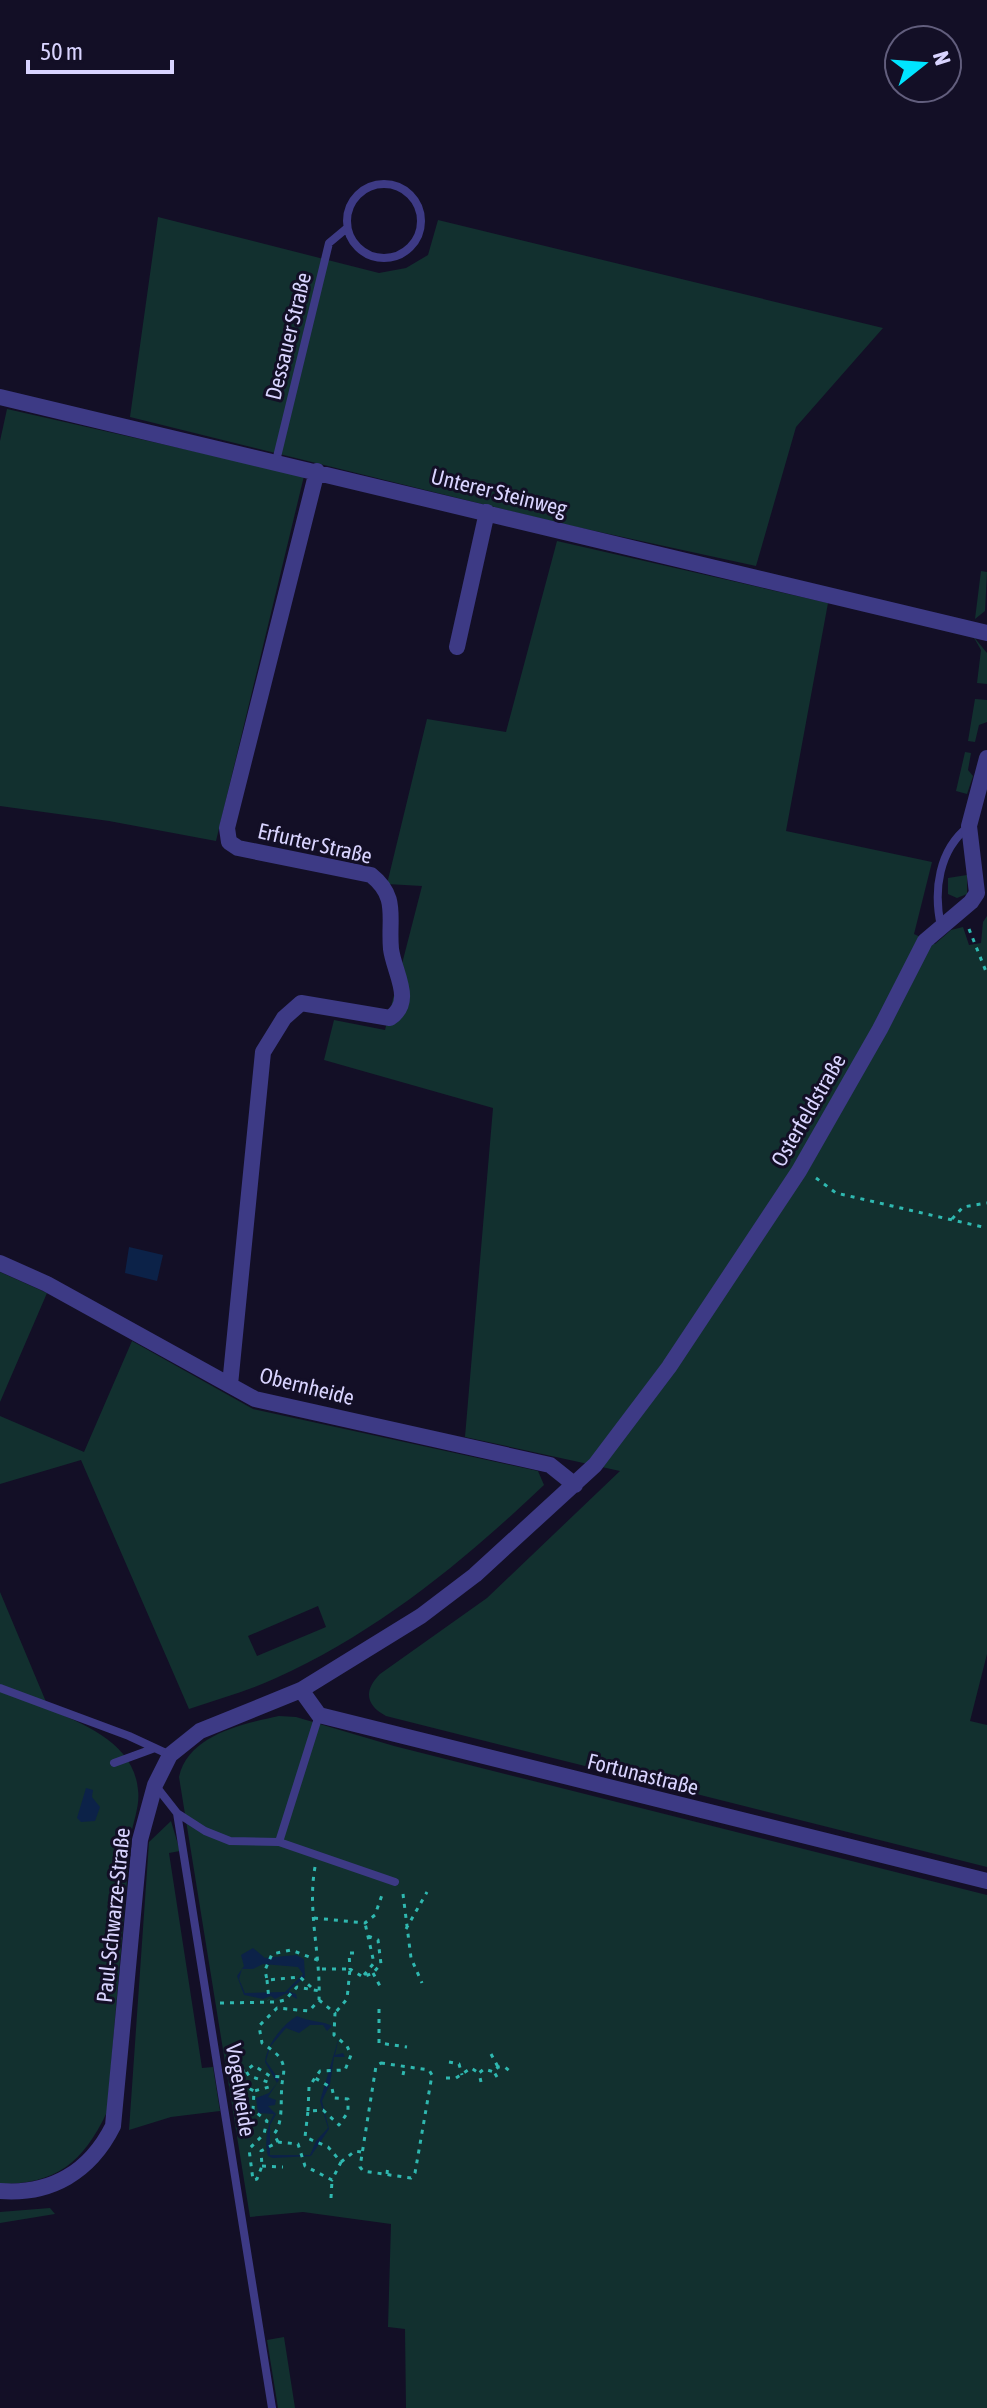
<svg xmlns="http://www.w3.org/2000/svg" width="987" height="2408" font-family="'Asap Condensed',sans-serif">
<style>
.green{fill:#12302f;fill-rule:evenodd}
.water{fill:#0c2248;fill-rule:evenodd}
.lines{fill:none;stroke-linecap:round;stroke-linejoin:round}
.path{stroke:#2fb8b0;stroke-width:3;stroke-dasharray:4 6;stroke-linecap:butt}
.lane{stroke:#3d3a85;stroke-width:8}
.street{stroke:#3d3a85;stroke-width:16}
.labels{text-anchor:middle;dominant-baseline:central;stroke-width:6;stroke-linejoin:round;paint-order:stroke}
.street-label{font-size:22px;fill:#d9d4ff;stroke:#130f26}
</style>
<rect width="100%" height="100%" fill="#130f26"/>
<path class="green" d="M158 217 379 273 406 268 428 255 438 220 883 328 796 427 756 566 563 524 130 417Z
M7 409 304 476 216 841 109 821 0 806V441Z
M557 541 828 603 786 831 932 862 914 934 935 944 951 930 963 927 969 945 981 943 983 922 987 916V1654L970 1721 987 1725V1867L386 1716C365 1705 364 1690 380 1674L487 1598 620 1471 465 1437 493 1108 324 1060 334 1020 385 1030 422 886 387 884 427 719 506 732Z
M981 571 987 572 985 611 975 619Z
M973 636 987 653V684L977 683 981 650Z
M975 699 987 700V722L979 725 975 742 968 741Z
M965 752 971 753 968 770 973 776 967 794 956 791Z
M967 875V894L957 898 948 894V878Z
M0 1272 47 1293 0 1402Z
M132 1341 253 1409 538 1471 544 1485C464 1561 378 1632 276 1678 248 1691 218 1699 189 1709L81 1460 0 1484V1416L84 1452ZM318 1606 326 1627 257 1656 248 1636Z
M0 1592 49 1709C85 1725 134 1743 138 1790 140 1804 134 1820 131 1834L107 2112C83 2163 56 2184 0 2184Z
M279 1716 296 1717 394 1746 987 1895V2408H406L405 2329 388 2327 391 2224 303 2212 250 2217 179 1777C188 1735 242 1724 279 1716Z
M171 1821 180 1851 169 1853 202 2068 213 2067 220 2111 171 2117 129 2130 149 1842Z
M50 2208 55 2214 0 2223V2212Z
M284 2337 295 2408H278L267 2340Z"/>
<path class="water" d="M129 1247 163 1255 157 1281 125 1273Z
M86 1788 93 1790 92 1797 100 1807 95 1821 81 1822 77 1818Z
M253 1948 265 1958 296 1955 304 1959 305 1977 288 1991 296 1994 297 1999 287 1993 275 1999 271 1996 263 1999 244 1995 237 1976 244 1966 241 1955ZM263 1964 298 1967 303 1974 285 1992 245 1993 239 1979 242 1969H253Z
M297 2016C309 2022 325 2021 332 2026L327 2031 323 2025H310L299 2033 286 2028 270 2047 266 2061 279 2080 268 2097 276 2100 275 2105 268 2106 276 2114 270 2125V2155H310L316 2141 328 2128 320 2101 339 2037 335 2055 343 2053 345 2057H334L330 2084 322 2101 329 2129 311 2156 273 2158 268 2156C264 2143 267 2126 274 2114L258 2113 256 2098 269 2093 277 2083 265 2062C267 2044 282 2025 297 2016Z"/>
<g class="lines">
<path class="path" d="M969 929 987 974
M816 1178 836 1193 987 1228
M952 1219 963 1207 987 1203
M315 1867C307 1911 321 1956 319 2000
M403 1894 411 1958 422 1983
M314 1918 365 1923 375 1915 383 1892
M406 1929 427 1892
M354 1953H349L350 1969 363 1977 373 1973 381 1964 378 1940 368 1936
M322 1969H350L347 1999 335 2013
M373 1973 381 1988
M364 1975 374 1963 365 1923
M267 1980 269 2000
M311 1987 300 1977 267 1980 265 1970 272 1954 291 1950 320 1961
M319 2000 335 2013 334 2035 347 2046 351 2055 345 2070 320 2071 315 2078 332 2088 334 2098 348 2099V2112L339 2125 323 2110 308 2111 305 2137 328 2147 341 2162 332 2180 305 2166 298 2144 278 2142 261 2151 262 2166 257 2179 253 2180 249 2149 264 2134 267 2121 253 2110 254 2091 269 2087 268 2082 249 2076 246 2071 253 2065 270 2076 283 2077C287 2059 275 2052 262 2043L259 2026 277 2008 309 2011Z
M220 2003 277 2002 285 2000 297 1987 320 1991
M379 2009V2043L407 2047
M491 2054 498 2067
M449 2062 459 2064 462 2075
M381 2063 429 2070 432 2075 415 2173 411 2178 363 2171 360 2167 376 2066Z
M245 2071 239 2073 237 2082 254 2091
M403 2075 405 2066
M497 2077 494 2072 498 2067H505L513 2074
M446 2078H456L471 2068 479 2073
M481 2082 479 2073 484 2069 494 2072
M308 2111 309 2087 315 2078
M278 2142 274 2134C285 2121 279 2095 283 2078
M341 2162 355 2151 361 2152
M262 2166 283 2167
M387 2174 388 2165
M331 2198 332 2180"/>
<path class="lane" d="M347 221a37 37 0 1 1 74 0a37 37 0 1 1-74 0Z
M276 461 329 243 347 228
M941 926C933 890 939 850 968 827
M0 1688 129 1736 170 1755
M114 1763 155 1748
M155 1785 177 1813 272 2408
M177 1813 205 1831 230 1841 279 1842 395 1882
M279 1842 319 1715"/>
<path class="street" d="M0 397 987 633
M457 647 487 512
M0 1263 47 1284 255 1399 550 1465 575 1485
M230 1385 263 1052 284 1018 301 1003 390 1018C415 1001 394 973 391 949 388 918 399 897 371 875L238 848 229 842 227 828 317 471
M301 1690 319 1715 987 1881
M0 2191C51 2195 90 2172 113 2126L140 1840 155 1785 170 1755 200 1731 301 1690 421 1616 475 1575 595 1465 669 1367 799 1171 880 1029 925 941 971 902 977 893 969 826 987 758"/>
</g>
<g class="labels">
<g class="street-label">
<text transform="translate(288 336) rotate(-76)">Dessauer Straße</text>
<text transform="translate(499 492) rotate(14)">Unterer Steinweg</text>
<text transform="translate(315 843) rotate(13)">Erfurter Straße</text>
<text transform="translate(808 1110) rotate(-60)">Osterfeldstraße</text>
<text transform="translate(307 1386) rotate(14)">Obernheide</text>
<text transform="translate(643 1774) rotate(14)">Fortunastraße</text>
<text transform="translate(113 1915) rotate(-84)">Paul-Schwarze-Straße</text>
<text transform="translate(241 2090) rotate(81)">Vogelweide</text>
</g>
</g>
<g transform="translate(923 64) rotate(73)"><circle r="38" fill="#130f26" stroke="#625e7d" stroke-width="2"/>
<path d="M0-6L14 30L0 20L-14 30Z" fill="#00e5ff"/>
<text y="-12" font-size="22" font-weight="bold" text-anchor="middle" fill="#d9d4ff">N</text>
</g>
<path d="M28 60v12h144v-12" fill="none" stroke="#d9d4ff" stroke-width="4"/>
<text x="40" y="60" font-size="24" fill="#d9d4ff" stroke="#130f26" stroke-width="6" paint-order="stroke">50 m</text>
</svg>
